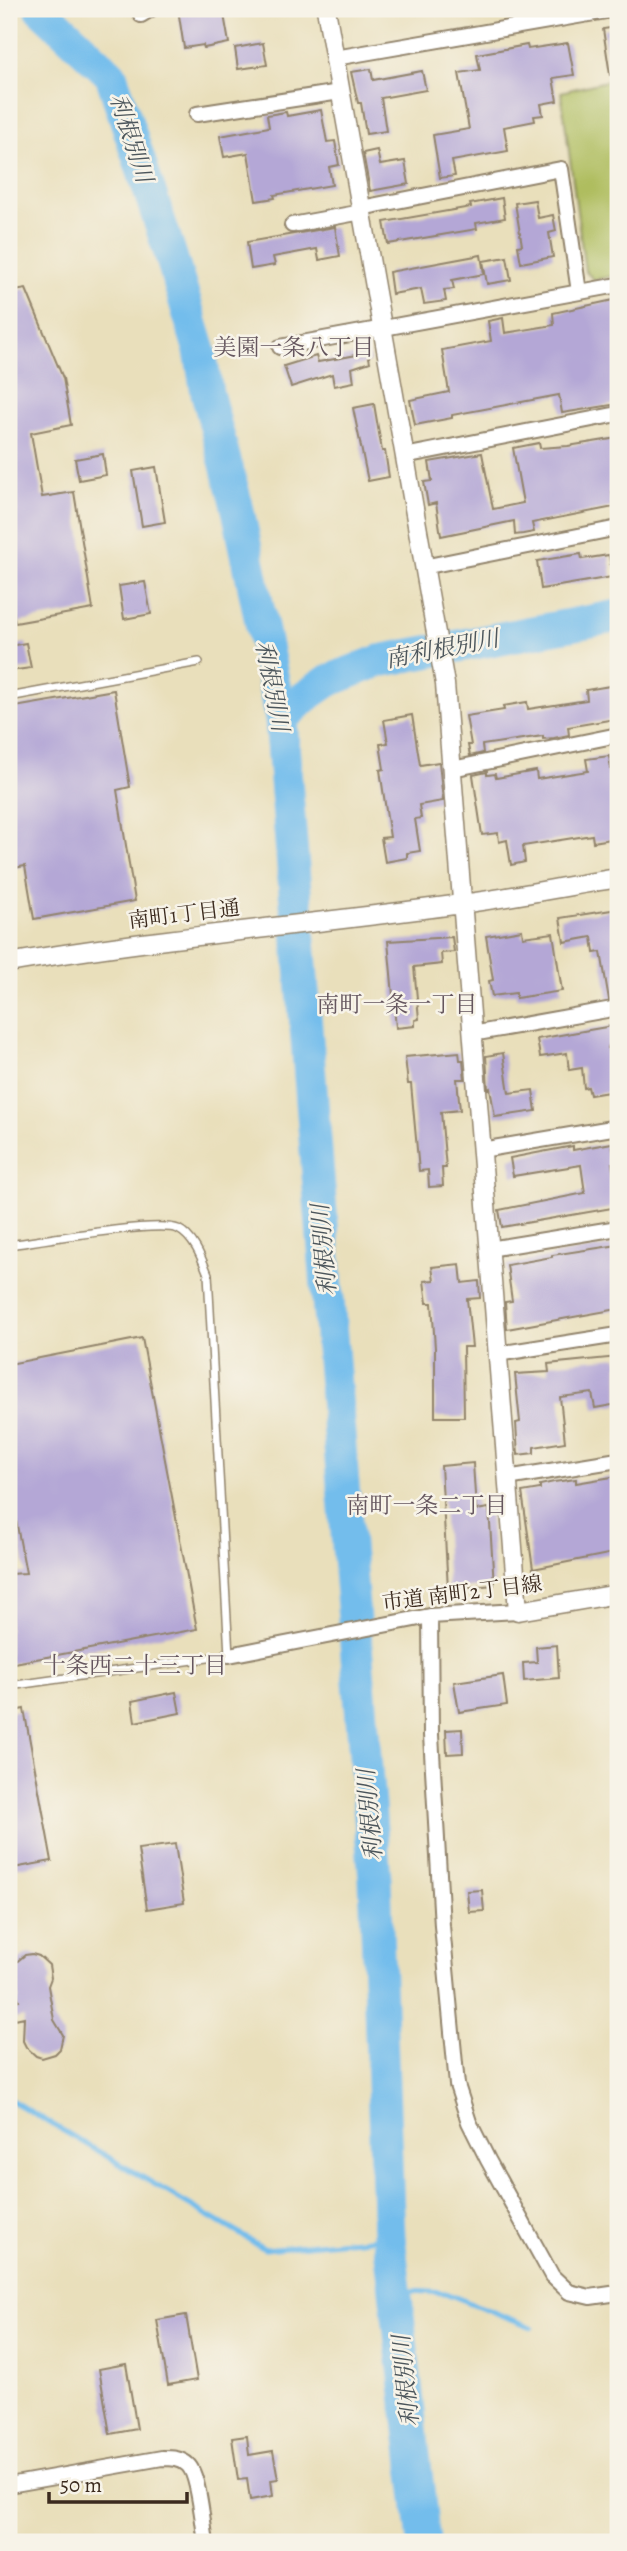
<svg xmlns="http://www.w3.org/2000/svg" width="627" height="2551" font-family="Alegreya,'Noto Serif JP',serif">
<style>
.green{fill:#afbd5f;stroke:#75743e;stroke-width:2}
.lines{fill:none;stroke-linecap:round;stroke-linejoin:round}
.stream{stroke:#73bdec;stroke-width:5}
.river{stroke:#73bdec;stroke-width:33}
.building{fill:#b4a7d6}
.service-casing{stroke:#92846c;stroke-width:10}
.minor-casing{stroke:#92846c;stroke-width:18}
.tertiary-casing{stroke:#92846c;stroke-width:21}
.service{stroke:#fff;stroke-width:7}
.minor{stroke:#fff;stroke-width:14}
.tertiary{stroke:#fff;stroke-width:18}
.labels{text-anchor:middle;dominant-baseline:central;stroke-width:5;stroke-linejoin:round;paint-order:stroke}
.street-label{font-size:21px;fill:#3b2a1e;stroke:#f7f3e8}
.water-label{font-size:23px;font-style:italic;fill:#4c565c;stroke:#f7f3e8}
.neighbourhood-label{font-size:23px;fill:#65565e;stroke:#f7f3e8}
</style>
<rect width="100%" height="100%" fill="#f7f3e8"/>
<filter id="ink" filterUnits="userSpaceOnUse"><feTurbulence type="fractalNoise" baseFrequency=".0143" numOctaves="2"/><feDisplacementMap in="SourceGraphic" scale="14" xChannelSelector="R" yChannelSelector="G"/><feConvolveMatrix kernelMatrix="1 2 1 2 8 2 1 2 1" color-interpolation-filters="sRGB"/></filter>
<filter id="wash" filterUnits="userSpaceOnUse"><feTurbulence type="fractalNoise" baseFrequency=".00686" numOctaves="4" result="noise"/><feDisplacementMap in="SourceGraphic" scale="28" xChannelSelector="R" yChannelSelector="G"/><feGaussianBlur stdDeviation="1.57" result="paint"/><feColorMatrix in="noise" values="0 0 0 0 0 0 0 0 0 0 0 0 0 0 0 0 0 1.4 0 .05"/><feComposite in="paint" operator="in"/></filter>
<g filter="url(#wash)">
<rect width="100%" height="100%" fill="#e9dfbb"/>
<path class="green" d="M618 78V275L594 280 585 271 561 92Z"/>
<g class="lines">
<path class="stream" d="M9 2099 265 2249 389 2237
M395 2290 445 2293 532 2327"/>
<path class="river" d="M41 9 111 75 171 256 200 351 207 393 238 510 281 719 375 1879 389 2237 424 2542
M281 719 305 697 328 681 379 661 618 616"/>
</g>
<g id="blocks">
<path class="building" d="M178 9H223L229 43 204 48 203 45 184 48Z
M618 27V74L610 75 603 29Z
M263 43 267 65 238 69 235 48Z
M568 43 574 75 553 78 557 101 541 104 543 115 534 116 535 121 504 127 508 151 452 161 455 176 440 178 433 135 469 129 459 73 480 70 477 54 527 45 528 49Z
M371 69 373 80 422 71 426 90 381 98 386 131 366 134 361 103H358L351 72Z
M321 110 327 142 335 141 339 165 329 167 332 185 274 195 275 198 256 201 248 153 224 157 220 136 269 127 267 115 286 112 287 116Z
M377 150 380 165 405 161 409 184 370 191 363 153Z
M502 198 505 218 476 223 477 229 388 244 384 222 471 207 470 204Z
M535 200 538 218 553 215 556 231 549 233 553 257 521 263 518 246 522 245 515 203Z
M335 227 340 256 319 260 317 249 273 257 275 265 251 269 247 242Z
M481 255 484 274 452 280 454 289 444 290 446 301 424 304 421 289 392 294 389 272Z
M507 257 511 280 487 284 483 261Z
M26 289 63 378 71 425 31 433 42 497 74 492 93 609 15 623 9 585V292Z
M618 299V404L562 413 559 395 452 415V418L415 425 410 400 449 392 442 350 491 341 488 321 503 318 505 333 554 325 553 313Z
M368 353 370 362 352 368 354 382 334 386 332 374 291 387 284 366 316 356 318 362Z
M374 404 382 451H385L389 477 368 481 353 408Z
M618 438V492H612L614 507 532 523 534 532 523 534 515 535 514 521 441 536 436 503 428 505 424 482 432 481 429 462 482 453 493 509 523 503 513 448 539 443 540 448 568 446Z
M103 454 106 475 79 480 75 459Z
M156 467 165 522 142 526 133 471Z
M581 554 582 559 609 555 612 577 541 589 537 561Z
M145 582 151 614 124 619 119 586Z
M26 643 31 668 9 671V646Z
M610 686 615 719 568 727 569 735 554 738 543 739V736L482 745 483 753 470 756 468 745H471L466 716 504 710 503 706 527 702 528 709 587 700 586 690Z
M114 690 130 787 117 790 135 901 34 919 25 866 9 869V708Z
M412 715 420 765 439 762 443 801 419 805 421 818 415 819 420 851 407 853V858L385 862 381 838 390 837 380 770 384 769 380 744 388 743 384 720Z
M609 756 614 788 610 789 617 838 593 842 592 835 523 846 525 862 511 865 507 840 499 842 498 833 482 835 473 775 487 772V775L495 774 496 778 536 771 537 779 588 771 586 759Z
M618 909V999L609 1000 601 952 594 953 592 937 564 942 560 918Z
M522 930 523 937 553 933 562 991 516 998V993L492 996 489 981 493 980 486 936Z
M452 937 454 952 441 953 442 964 414 967 419 1019 415 1020V1026L396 1028 388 941Z
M618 1025V1043L609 1045 608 1048 615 1091 590 1095 588 1087 584 1088 582 1068 569 1070 567 1053 540 1057 537 1039Z
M459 1052 460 1060H463L465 1079H457L460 1110 441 1112 446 1168H442L443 1186 429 1187 428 1170 419 1171 411 1084H408L405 1057Z
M503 1053 509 1093 533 1090 536 1111 495 1117 490 1088 488 1089 486 1056Z
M612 1143 615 1163H612L618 1207 502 1227 499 1210 585 1193 581 1165 513 1176 510 1158 573 1146V1150Z
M618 1245V1309L507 1329 505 1302 512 1301 507 1265 552 1257V1255Z
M460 1264 462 1283 479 1281 480 1298 467 1299 472 1347H463L464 1417H435V1348L432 1303H427L424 1281 434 1280 432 1267Z
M142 1338 197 1629 9 1664V1574L26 1573 9 1483V1364Z
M618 1357V1404L595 1408 592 1393 560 1397 565 1442 534 1447V1453L518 1455 516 1423 520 1422 515 1374 549 1372 548 1364Z
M473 1463 476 1510 489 1508 494 1585 448 1589 441 1466Z
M618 1476V1552L533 1569 522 1492 540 1489V1485L554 1482 576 1479V1483Z
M557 1645 559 1678 524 1681 523 1663 537 1662 536 1647Z
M503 1675 507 1705 459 1712 454 1682Z
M176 1692 180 1713 135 1722 132 1701Z
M24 1709 52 1861 13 1868 9 1845V1712Z
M462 1729 463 1753 447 1754 446 1730Z
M175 1844 184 1903 147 1909 138 1849Z
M482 1890 484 1911 469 1912 467 1891Z
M32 1954 39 1956 49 1965 51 1978 48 1986 54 2020 63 2035 60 2049 55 2054 42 2058 36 2056 26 2047 23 2041 24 2017 15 2019 11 2002 19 2000 11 1977 14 1964 25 1955Z
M186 2315 197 2380 168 2385 157 2320Z
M126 2364 137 2429 110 2434 99 2369Z
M247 2436 249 2455 273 2451 278 2479 271 2480 273 2496 250 2500 247 2479 238 2480 232 2438Z"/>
</g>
</g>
<g filter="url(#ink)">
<use href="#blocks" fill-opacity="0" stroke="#92846c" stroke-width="2"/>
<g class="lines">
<defs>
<path id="service" d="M9 697 199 662
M9 1245C38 1241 157 1220 178 1229 194 1237 202 1259 208 1274L229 1655 9 1686"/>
<path id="minor" d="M141 15 151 9
M335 58 618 9
M197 114 340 92
M361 208 561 169 579 292
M292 225 362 212
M280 347 618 285
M404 456 618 414
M423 567 618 528
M452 769 618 735
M472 1034 618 1008
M481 1150 618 1127
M489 1249 618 1228
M497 1354 618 1335
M507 1478 618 1460
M430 1616 431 1735 442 1926 457 2085 469 2122 488 2160 552 2276 569 2292 590 2297 618 2293
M229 1655 430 1616 518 1611
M9 2485 162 2458C171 2458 181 2458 188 2465 199 2475 203 2526 206 2542"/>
<path id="tertiary" d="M326 9 445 684 518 1611 618 1594
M9 963C159 937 310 925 461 904 514 897 566 886 618 878"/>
</defs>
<use href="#service" class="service-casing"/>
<use href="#minor" class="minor-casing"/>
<use href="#tertiary" class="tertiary-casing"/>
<use href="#service" class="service"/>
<use href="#minor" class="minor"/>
<use href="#tertiary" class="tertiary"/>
</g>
</g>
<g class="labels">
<g class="street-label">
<text transform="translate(184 914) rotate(-7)">南町1丁目通</text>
<text transform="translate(462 1593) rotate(-7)">市道 南町2丁目線</text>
</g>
<g class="water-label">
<text transform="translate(131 138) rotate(72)">利根別川</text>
<text transform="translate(442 649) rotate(-11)">南利根別川</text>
<text transform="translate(272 686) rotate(79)">利根別川</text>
<text transform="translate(324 1250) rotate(-95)">利根別川</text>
<text transform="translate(370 1815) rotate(-95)">利根別川</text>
<text transform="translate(406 2381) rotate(-96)">利根別川</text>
</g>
<g class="neighbourhood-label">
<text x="294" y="347">美園一条八丁目</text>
<text x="397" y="1004">南町一条一丁目</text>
<text x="427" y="1505">南町一条二丁目</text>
<text x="135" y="1665">十条西二十三丁目</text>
</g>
</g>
<rect width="627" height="2551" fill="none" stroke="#f7f3e8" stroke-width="35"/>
<path d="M49 2492v10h138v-10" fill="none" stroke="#3b2a1e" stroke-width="3.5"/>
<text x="60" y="2492" font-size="21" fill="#3b2a1e" stroke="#f7f3e8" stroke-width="5" paint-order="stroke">50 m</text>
</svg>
